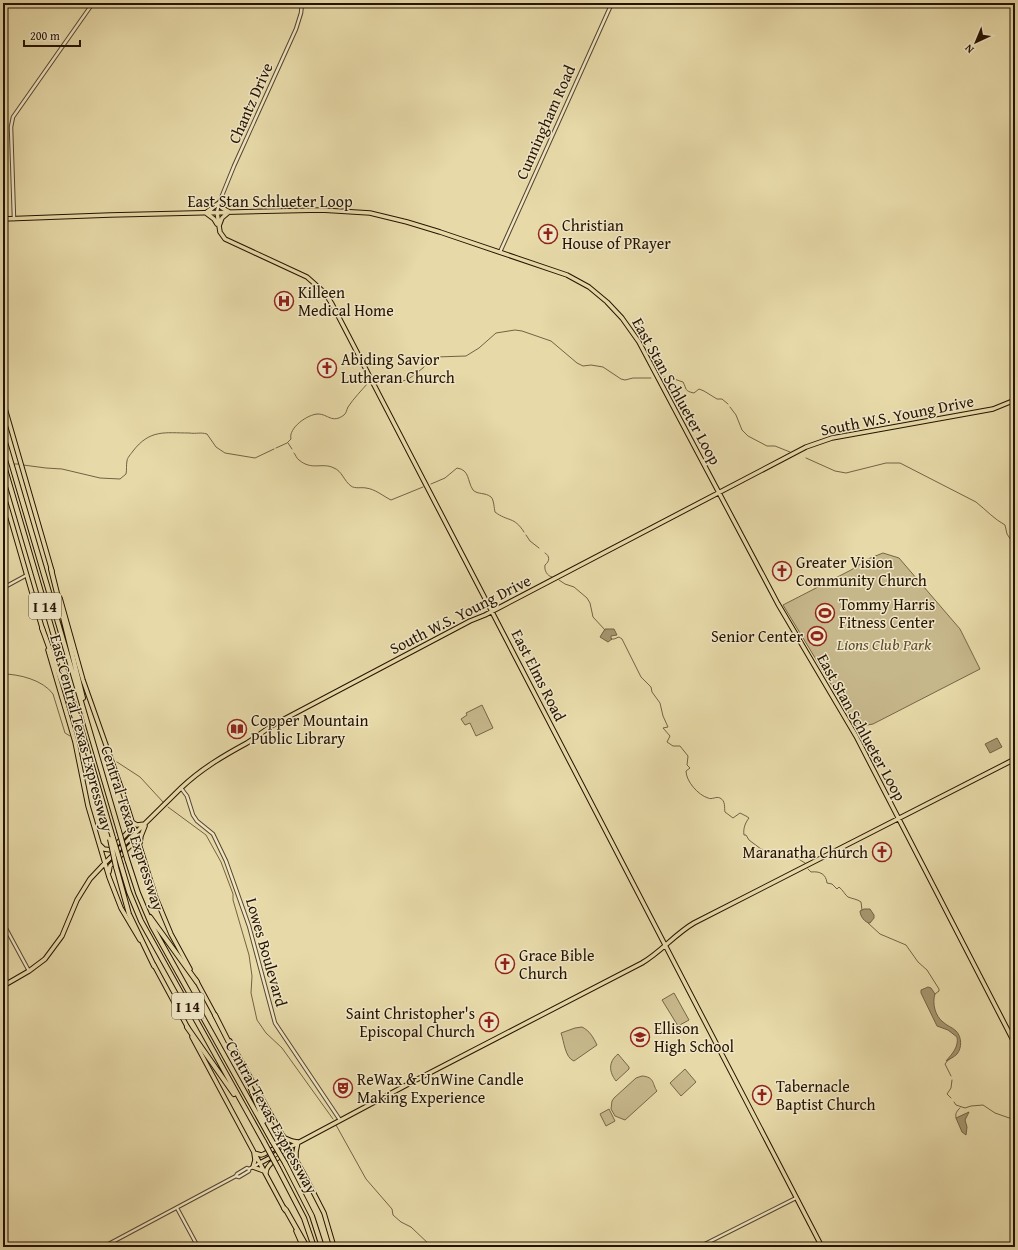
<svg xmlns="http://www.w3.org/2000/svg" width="1018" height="1250" font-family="'Gentium Book Plus',serif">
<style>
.green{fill:#c6b78b;stroke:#766546}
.water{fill:#a5966f;stroke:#726243}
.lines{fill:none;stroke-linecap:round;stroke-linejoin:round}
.stream{stroke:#726243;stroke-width:1}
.minor-casing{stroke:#56442a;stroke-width:4.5}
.major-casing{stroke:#251300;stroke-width:5.5}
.highway-casing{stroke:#251300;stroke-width:6}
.minor{stroke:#efe6c6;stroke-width:2.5}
.major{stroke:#e7d9a8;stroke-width:3.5}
.highway{stroke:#e7d9a8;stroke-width:4}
.highway-bridge-casing{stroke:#251300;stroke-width:6;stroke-linecap:butt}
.highway-bridge{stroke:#e7d9a8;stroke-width:4}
.labels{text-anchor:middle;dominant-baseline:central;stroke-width:3;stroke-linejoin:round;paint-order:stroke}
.shield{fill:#efe6c6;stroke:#62523b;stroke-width:1}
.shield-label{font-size:15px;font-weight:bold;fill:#251300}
.street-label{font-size:16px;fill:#251300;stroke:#efe6c6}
.poi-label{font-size:16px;fill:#251300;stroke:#efe6c6;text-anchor:start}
.park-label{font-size:16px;font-style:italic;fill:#5d4c31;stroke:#efe6c6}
</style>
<rect width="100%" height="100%" fill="#e7d9a8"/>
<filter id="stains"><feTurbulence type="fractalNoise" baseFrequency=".005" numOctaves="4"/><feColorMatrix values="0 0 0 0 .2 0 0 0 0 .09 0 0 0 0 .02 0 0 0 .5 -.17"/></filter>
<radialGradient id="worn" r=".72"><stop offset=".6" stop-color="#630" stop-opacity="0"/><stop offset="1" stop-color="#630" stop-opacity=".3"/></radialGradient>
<path class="green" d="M883 553 899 558 960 629 980 669 873 724 857 727 783 605 851 570 868 559Z
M482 705 493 728 476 736 470 723 465 725 461 719 467 715 466 713Z
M674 993 689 1020 678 1026 662 1000Z
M582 1027C590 1031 593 1037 597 1045L574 1061C565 1058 564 1041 561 1033L575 1028Z
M618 1054 629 1067V1069L616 1081C609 1072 608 1062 618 1054Z
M685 1069 696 1082 681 1096 670 1083Z
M642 1076C655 1077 652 1084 657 1091L625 1120 615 1116 611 1109 612 1101 614 1098 636 1078Z
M609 1109 615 1121 606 1126 600 1114Z"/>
<path class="water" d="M605 629H614L617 635 611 636V638L612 639 608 642 600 637Z
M997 738 1002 747 990 753 985 744Z
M864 909H870L874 915V918L870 923C865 923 860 916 860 911Z
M928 987 931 988 935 994C932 1003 935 1016 943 1022 947 1026 952 1027 956 1031 962 1037 962 1048 957 1054 954 1057 950 1059 946 1061 952 1054 959 1047 957 1037L948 1030 937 1026 921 993V990Z
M969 1112 965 1120 967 1127 966 1135 962 1132 956 1118Z"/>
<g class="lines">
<path class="stream" d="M664 377 671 378 683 382C687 389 684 391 694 393L699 389 704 391 717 399H722L728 404
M376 379 383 376 391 379
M393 383H399L410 378 423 368 430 359 436 357 466 356 479 348 496 333 515 330 522 331 551 341 577 363 583 366 591 365 603 367 621 379 625 380 633 378H651
M730 407 736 415 742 430 748 436 767 446H775L790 452
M288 443 292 449
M276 448 287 443 291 439C288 428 308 414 318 414 328 414 332 424 344 415 347 412 346 411 348 407 354 398 361 391 368 383
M294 453C296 455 296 458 299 460 312 471 322 462 334 468 342 471 344 481 351 486 355 489 361 487 366 488 375 489 383 496 391 500L423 487
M806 458 835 471 846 473 886 463H900L976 502C986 510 994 519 1005 525L1007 534 1015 546
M13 464H19
M23 465 46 468 62 469 100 478 120 479 126 474C127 470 126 465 127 461 127 458 131 454 133 451 150 429 165 433 189 433 197 434 200 432 207 434L216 447 225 453 255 458 274 449
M431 484 445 478 457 468C470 470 467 481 473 490 478 495 485 492 491 497 494 500 494 508 495 512 508 522 514 516 524 532
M526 535 530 541 539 548
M545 553C550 556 550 561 545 565 544 570 547 576 552 577
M559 580 565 584 574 587 587 598 590 603 593 617 605 630
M611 639H614L619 637 622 639 641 677 651 687 652 692 660 703 663 716 668 727 663 728 670 736 667 742 673 746H680L688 756 687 765 690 768 686 771C686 781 698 795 708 798 712 800 716 796 720 798 726 801 724 808 725 812L733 818 740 813 746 816 749 818C745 823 743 829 744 835H746L749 840 761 849 783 856H793L797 858 805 863
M3 674C19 674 43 680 53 694L65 733 70 736
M117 762 140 777 163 802
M168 807 206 835 221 862 233 894V900L249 955 252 976 251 993 257 1020 266 1033 282 1048 333 1119
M808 869 811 872C820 871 826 874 827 883L832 884 837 889 839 887C843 890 845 895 848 897 853 899 857 899 861 902L862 910
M868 923 880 934 906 945 918 962 927 970 939 989V991L935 994
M949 1059 945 1064 951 1076
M951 1098 947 1094 951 1088 952 1080
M954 1102 956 1105 965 1108 971 1106 983 1105 995 1113 1015 1120
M956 1118C955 1113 957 1111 960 1108
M336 1125 366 1179 392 1209 393 1215 401 1222 411 1227 432 1247"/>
<defs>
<path id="minor" d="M217 212 219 203 234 166 296 29 301 13 302 3
M14 219 11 127 13 117 93 3
M500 252 612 3
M3 588 27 575
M181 788 187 796 193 815 197 821 213 834 226 861 249 926 275 1023 340 1120
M3 923 29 971
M236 1176 239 1177 249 1171V1169
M177 1208 198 1247
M103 1247 236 1176 237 1174 247 1168 249 1169 260 1163
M699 1247 796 1198"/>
<path id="major" d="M219 203 222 208 228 211
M207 212 219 203
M217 212 220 232 225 239 307 277 325 293 332 304 822 1247
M206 213 214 219 217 224
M3 219 110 215 321 210 370 213 407 222 440 232 567 275 589 287 607 302 622 318 639 342 778 604 856 736 1015 1044
M219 226 222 218 229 212
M4 405 52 571
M3 493 43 631
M60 598 83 680 124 796 156 898 171 934 190 969
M48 650 75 742 88 806 109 877 121 908 140 940
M132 822 137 825 145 824
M140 843 141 836 145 826
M100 845 104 849 111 850 131 829 132 825
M109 872 110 866 131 845 136 846 140 851
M154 965 188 1028
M196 980 216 1017
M3 986 29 971 45 959 62 936 77 900 90 879 105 863 181 788C201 769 223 756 247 743 256 737 264 731 273 725L470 621 485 615 806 447 832 438 993 409 1015 400
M192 1037 285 1210
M230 1041 305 1176 324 1213 334 1247
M285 1138 292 1141 297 1142
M296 1158V1152L298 1142
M260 1163 414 1081 642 963C661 952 675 934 694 923L1015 759
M264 1171 253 1167 255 1160 254 1153 261 1155 264 1154 279 1146 283 1139V1136
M266 1174C265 1165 282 1153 289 1155 292 1155 293 1157 295 1158
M296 1231 303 1247"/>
<path id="highway" d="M3 403 4 406
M3 435 119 831
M3 462 113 838
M51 569 83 698
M42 628 76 721
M127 859 138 893 152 926 272 1141
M121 865 129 892 141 921 264 1142
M116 867 129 914 154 966
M150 917 197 982
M215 1015 244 1072 264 1121
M187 1027 234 1094
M285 1163 312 1216 322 1247
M278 1168 304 1218 314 1247
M284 1208 286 1210 307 1247"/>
</defs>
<use href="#minor" class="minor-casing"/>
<use href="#major" class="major-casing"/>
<use href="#highway" class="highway-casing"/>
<use href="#minor" class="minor"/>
<use href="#major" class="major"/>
<use href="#highway" class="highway"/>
<defs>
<path id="highway-bridge" d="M119 831 127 859
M113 838 121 865
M110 839 116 867
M272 1141 285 1163
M264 1142 278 1168"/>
</defs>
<use href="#highway-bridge" class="highway-bridge-casing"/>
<use href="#highway-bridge" class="highway-bridge"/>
</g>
<defs>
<symbol id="church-ring" viewBox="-11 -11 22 22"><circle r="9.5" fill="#efe6c6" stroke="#8f2418" stroke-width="1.5"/><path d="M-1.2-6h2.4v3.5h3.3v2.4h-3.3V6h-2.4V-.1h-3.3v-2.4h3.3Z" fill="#8f2418"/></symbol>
<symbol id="hospital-ring" viewBox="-11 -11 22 22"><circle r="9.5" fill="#efe6c6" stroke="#8f2418" stroke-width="1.5"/><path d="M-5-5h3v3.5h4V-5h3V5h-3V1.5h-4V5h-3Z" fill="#8f2418"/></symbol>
<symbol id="stadium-ring" viewBox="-11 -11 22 22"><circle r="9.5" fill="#efe6c6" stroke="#8f2418" stroke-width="1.5"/><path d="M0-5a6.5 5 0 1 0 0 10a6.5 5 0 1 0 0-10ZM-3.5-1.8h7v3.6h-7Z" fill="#8f2418"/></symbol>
<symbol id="library-ring" viewBox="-11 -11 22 22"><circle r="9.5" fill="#efe6c6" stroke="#8f2418" stroke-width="1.5"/><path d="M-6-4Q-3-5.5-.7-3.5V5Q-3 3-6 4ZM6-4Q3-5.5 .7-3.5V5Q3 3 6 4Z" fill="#8f2418"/></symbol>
<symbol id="school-ring" viewBox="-11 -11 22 22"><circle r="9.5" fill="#efe6c6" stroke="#8f2418" stroke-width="1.5"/><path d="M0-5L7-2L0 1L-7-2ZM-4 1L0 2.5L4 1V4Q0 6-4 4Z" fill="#8f2418"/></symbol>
<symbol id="theatre-ring" viewBox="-11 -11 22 22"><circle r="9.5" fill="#efe6c6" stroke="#8f2418" stroke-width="1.5"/><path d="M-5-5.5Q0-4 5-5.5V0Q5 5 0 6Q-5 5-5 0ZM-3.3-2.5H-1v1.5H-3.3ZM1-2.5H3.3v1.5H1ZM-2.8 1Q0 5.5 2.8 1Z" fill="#8f2418"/></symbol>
</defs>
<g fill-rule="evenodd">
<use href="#church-ring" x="537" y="223" width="22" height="22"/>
<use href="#hospital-ring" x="273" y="290" width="22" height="22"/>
<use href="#church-ring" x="316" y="357" width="22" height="22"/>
<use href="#church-ring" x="771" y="560" width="22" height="22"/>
<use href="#stadium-ring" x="814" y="602" width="22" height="22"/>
<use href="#stadium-ring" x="806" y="625" width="22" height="22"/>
<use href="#library-ring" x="226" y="718" width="22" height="22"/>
<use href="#church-ring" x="871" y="841" width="22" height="22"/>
<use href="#church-ring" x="494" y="953" width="22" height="22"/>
<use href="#church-ring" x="478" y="1011" width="22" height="22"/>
<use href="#school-ring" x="629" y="1026" width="22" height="22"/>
<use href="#theatre-ring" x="332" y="1077" width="22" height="22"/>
<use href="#church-ring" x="751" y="1084" width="22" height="22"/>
</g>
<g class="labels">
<g class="shield">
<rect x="29" y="593" width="32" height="26" rx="3"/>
<rect x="172" y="993" width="32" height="26" rx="3"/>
</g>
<g class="shield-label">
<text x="45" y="606">I 14</text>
<text x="188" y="1006">I 14</text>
</g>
<g class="street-label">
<text transform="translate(250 103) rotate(-66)">Chantz Drive</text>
<text transform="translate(545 122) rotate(-66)">Cunningham Road</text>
<text x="270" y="201">East Stan Schlueter Loop</text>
<text transform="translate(677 391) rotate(61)">East Stan Schlueter Loop</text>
<text transform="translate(897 415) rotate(-11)">South W.S. Young Drive</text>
<text transform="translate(460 614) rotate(-27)">South W.S. Young Drive</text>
<text transform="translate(539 675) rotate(63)">East Elms Road</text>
<text transform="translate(862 727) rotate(61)">East Stan Schlueter Loop</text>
<text transform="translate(82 733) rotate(75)">East Central Texas Expressway</text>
<text transform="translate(133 828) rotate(72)">Central Texas Expressway</text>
<text transform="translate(267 952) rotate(74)">Lowes Boulevard</text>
<text transform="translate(272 1117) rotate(61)">Central Texas Expressway</text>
</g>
<g class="poi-label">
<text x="562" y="225">Christian<tspan x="562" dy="18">House of PRayer</tspan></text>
<text x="298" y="292">Killeen<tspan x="298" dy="18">Medical Home</tspan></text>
<text x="341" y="359">Abiding Savior<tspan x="341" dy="18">Lutheran Church</tspan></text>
<text x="796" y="562">Greater Vision<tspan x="796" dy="18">Community Church</tspan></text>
<text x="839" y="604">Tommy Harris<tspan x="839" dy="18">Fitness Center</tspan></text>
<text x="803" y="636" text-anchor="end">Senior Center</text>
<text x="251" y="720">Copper Mountain<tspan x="251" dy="18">Public Library</tspan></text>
<text x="868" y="852" text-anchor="end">Maranatha Church</text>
<text x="519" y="955">Grace Bible<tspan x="519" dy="18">Church</tspan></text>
<text x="475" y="1013" text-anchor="end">Saint Christopher's<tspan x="475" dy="18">Episcopal Church</tspan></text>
<text x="654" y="1028">Ellison<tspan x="654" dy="18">High School</tspan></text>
<text x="357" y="1079">ReWax &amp; UnWine Candle<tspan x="357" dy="18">Making Experience</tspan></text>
<text x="776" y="1086">Tabernacle<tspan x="776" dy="18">Baptist Church</tspan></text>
</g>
<g class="park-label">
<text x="884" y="644">Lions Club Park</text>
</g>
</g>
<rect width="1018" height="1250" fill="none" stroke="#e7d9a8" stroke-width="16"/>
<rect x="4" y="4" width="1010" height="1242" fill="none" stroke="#251300" stroke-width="2"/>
<rect x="8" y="8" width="1002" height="1234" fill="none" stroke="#251300"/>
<g transform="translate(976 42) rotate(224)" stroke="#efe6c6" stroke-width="3" paint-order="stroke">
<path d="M0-3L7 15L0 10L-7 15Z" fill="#251300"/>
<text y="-6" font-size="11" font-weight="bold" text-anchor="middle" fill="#251300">N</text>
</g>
<path d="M24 40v6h56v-6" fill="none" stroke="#251300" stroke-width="2"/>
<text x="30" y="40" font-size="12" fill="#251300" stroke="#efe6c6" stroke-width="3" paint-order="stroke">200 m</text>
<rect width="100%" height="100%" filter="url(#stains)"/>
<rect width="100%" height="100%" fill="url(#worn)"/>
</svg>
